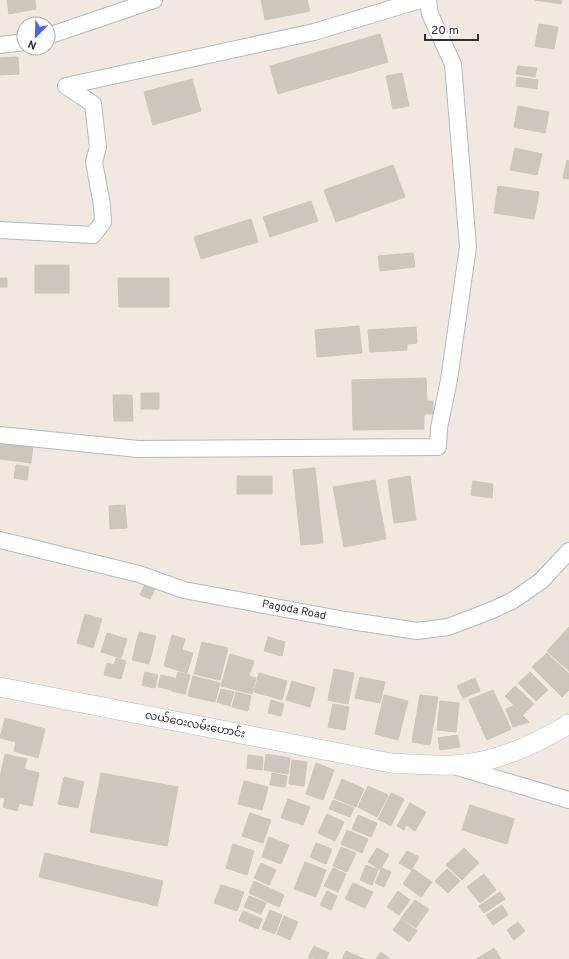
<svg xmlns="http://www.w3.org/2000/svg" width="569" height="959" font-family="Overpass,'Noto Sans Myanmar',sans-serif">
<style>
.building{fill:#cbc7bf;stroke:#cbc5ba}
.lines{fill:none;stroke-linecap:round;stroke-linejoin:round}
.minor-casing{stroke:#b4b7c1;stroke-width:18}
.tertiary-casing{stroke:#b4b7c1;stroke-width:20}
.minor{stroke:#fff;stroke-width:16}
.tertiary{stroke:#fff;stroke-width:19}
.labels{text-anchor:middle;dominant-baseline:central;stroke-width:3.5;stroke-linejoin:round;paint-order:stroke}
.street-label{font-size:11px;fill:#2e2e2e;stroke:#fff}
</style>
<rect width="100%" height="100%" fill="#efe9e1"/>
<path class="building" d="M7 0H35L36 9 9 14Z
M261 0H307L310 11 265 20Z
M535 0H562L561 4Z
M539 24 558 27 554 49 535 46Z
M380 34 388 62 278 94 270 66Z
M18 57 19 74 0 75V58Z
M518 66 537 68 535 77 516 74Z
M402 73 409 106 393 109 386 76Z
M517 77 538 80 537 89 516 86Z
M192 79 201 111 153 125 144 92Z
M518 106 549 112 545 133 514 127Z
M515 148 542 154 537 175 510 170Z
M567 160 569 161V179L563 178Z
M393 165 405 197 336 222 324 190Z
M498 186 539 192 534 219 494 213Z
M311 201 318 221 270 237 263 217Z
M251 219 258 242 201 259 194 237Z
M413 253 415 267 380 271 378 256Z
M35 265H69V293H35Z
M0 278H7V287H0Z
M118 278H169V307H119Z
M359 326 362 353 317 357 315 330Z
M416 327 417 343 407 344V350L370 352 368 330Z
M426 378 427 401H433V414H424V429L353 430 352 380Z
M141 393H159V409H141Z
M113 395H132L133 421H114Z
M0 440 33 444 31 463 0 459Z
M16 465 29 467 27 480 14 478Z
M315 468 323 543 301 545 293 470Z
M237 476H272V494H237Z
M410 476 416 520 394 523 388 480Z
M375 480 386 539 344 547 333 487Z
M473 481 493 484 492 498 471 495Z
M125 505 127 528 110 529 109 506Z
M146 582 156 587 150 599 140 595Z
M85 614 102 619 93 648 77 643Z
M569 627V671L547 651Z
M139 632 156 636 149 664 132 660Z
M107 633 127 639 121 658 101 652Z
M172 635 185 639 182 650 193 653 187 673 164 666Z
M268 637 285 642 282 656 264 651Z
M202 642 228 648 220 680 194 674Z
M547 653 569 674V690L562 697 532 667Z
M230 654 254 661 249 676 256 678 252 694 221 686Z
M116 658 126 661 121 679 104 675 107 663 114 665Z
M334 669 354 673 348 704 328 700Z
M145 672 158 675 155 688 142 685Z
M178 672 190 675 185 694 172 691Z
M530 672 548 690 536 701 518 683Z
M259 673 287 681 282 700 254 692Z
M161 675 175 678 172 690 158 687Z
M193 676 220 683 215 702 188 696Z
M360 677 385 682 380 703 355 698Z
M475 678 480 691 463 698 457 686Z
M292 681 315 688 310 707 286 700Z
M515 686 534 704 523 715 505 696Z
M221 689 234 692 230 706 217 702Z
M493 690 511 729 487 740 469 700Z
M236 692 251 696 248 711 232 707Z
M384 695 408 701 398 740 375 734Z
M420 695 438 697 430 745 412 742Z
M271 700 284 704 281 716 268 713Z
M440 701 459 703 456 732 437 730Z
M333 704 349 707 345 730 328 727Z
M513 706 529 722 513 727 506 709Z
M5 718 45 729 38 758 14 751 16 742 0 738Z
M457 735 460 747 440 750 438 738Z
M5 754 27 759 24 769 39 773 32 806 19 803 17 811 3 807 5 798 0 797V777Z
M266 754 290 758 288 774 264 770Z
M248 755 263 757 262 770 247 768Z
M292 760 307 762 304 786 289 784Z
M316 763 334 770 323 800 306 794Z
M101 773 178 787 167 846 90 832Z
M272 773 287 776 285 787 270 785Z
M64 777 84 782 78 808 58 804Z
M342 779 364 789 356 807 334 798Z
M244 781 268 787 262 810 238 804Z
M368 786 388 795 377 817 358 807Z
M391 793 404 799 391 826 378 819Z
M288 799 310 807 303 825 281 818Z
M333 800 354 808 350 817 329 809Z
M410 803 426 812 415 831 406 825 404 830 397 826Z
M470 805 514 819 507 844 462 830Z
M250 813 271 820 263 843 242 836Z
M327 814 344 822 335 841 318 833Z
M358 815 377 823 371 837 352 829Z
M347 830 368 839 362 853 341 844Z
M269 837 289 845 281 864 262 857Z
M316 843 332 849 326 864 310 857Z
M233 844 254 851 247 875 226 868Z
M341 847 356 853 347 872 333 866Z
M377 848 389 855 380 870 368 862Z
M464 848 479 863 462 880 446 865Z
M407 851 419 857 411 870 399 863Z
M45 853 163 881 157 906 39 877Z
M305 862 326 870 316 897 294 889Z
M261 863 276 870 269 885 254 878Z
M366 865 378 870 372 885 360 880Z
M333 868 346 874 338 892 324 886Z
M382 868 391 872 384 887 375 883Z
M413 869 432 882 421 897 403 884Z
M447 869 460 881 448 893 435 881Z
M484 874 496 890 480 903 467 887Z
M254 881 284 895 279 907 249 893Z
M353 883 373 892 365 908 345 899Z
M221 885 244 892 237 911 214 903Z
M327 891 337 896 331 910 320 905Z
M398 891 410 900 399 915 387 907Z
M500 892 505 899 484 913 479 906Z
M249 896 266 903 261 914 244 907Z
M415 900 429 909 416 928 401 918Z
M502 905 508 915 493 925 486 915Z
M270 910 282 915 275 934 262 929Z
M243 911 262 919 258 929 239 921Z
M284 916 298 922 290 940 277 934Z
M401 919 417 931 409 942 393 930Z
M518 922 525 931 514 940 507 930Z
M314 946 329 953 326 959 308 958Z
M494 948 501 959H477Z
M346 951 364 959H342Z
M381 952 390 959H376Z"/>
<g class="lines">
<defs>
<path id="minor" d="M48 36 154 0
M0 45 24 42
M66 86 314 32 420 0
M0 230 93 235 103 222 102 205 94 162 98 147 93 104 66 86
M0 435 138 449 438 447 439 428 449 380 468 247 453 64 430 14 428 0
M0 540 139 574 184 590 345 620 417 631 448 627 490 611 512 601 541 581 569 551
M454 766 569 800"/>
<path id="tertiary" d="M0 687 391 763C411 764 432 766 452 765 494 764 534 745 569 724"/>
</defs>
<use href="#minor" class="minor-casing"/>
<use href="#tertiary" class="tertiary-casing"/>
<use href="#minor" class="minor"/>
<use href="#tertiary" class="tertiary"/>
</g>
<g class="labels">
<g class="street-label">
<text transform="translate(294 610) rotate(11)">Pagoda Road</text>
<text transform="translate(195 725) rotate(11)">လယ်ဝေးလမ်းဟောင်း</text>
</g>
</g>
<g transform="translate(36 36) rotate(203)"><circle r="19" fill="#ffffff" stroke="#ababab"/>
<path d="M0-3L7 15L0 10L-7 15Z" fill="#4264fb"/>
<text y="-6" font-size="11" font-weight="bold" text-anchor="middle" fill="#2e2e2e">N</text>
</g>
<path d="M425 34v6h53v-6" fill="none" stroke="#2e2e2e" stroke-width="2"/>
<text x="431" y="34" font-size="12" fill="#2e2e2e" stroke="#ffffff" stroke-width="3" paint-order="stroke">20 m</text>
</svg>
